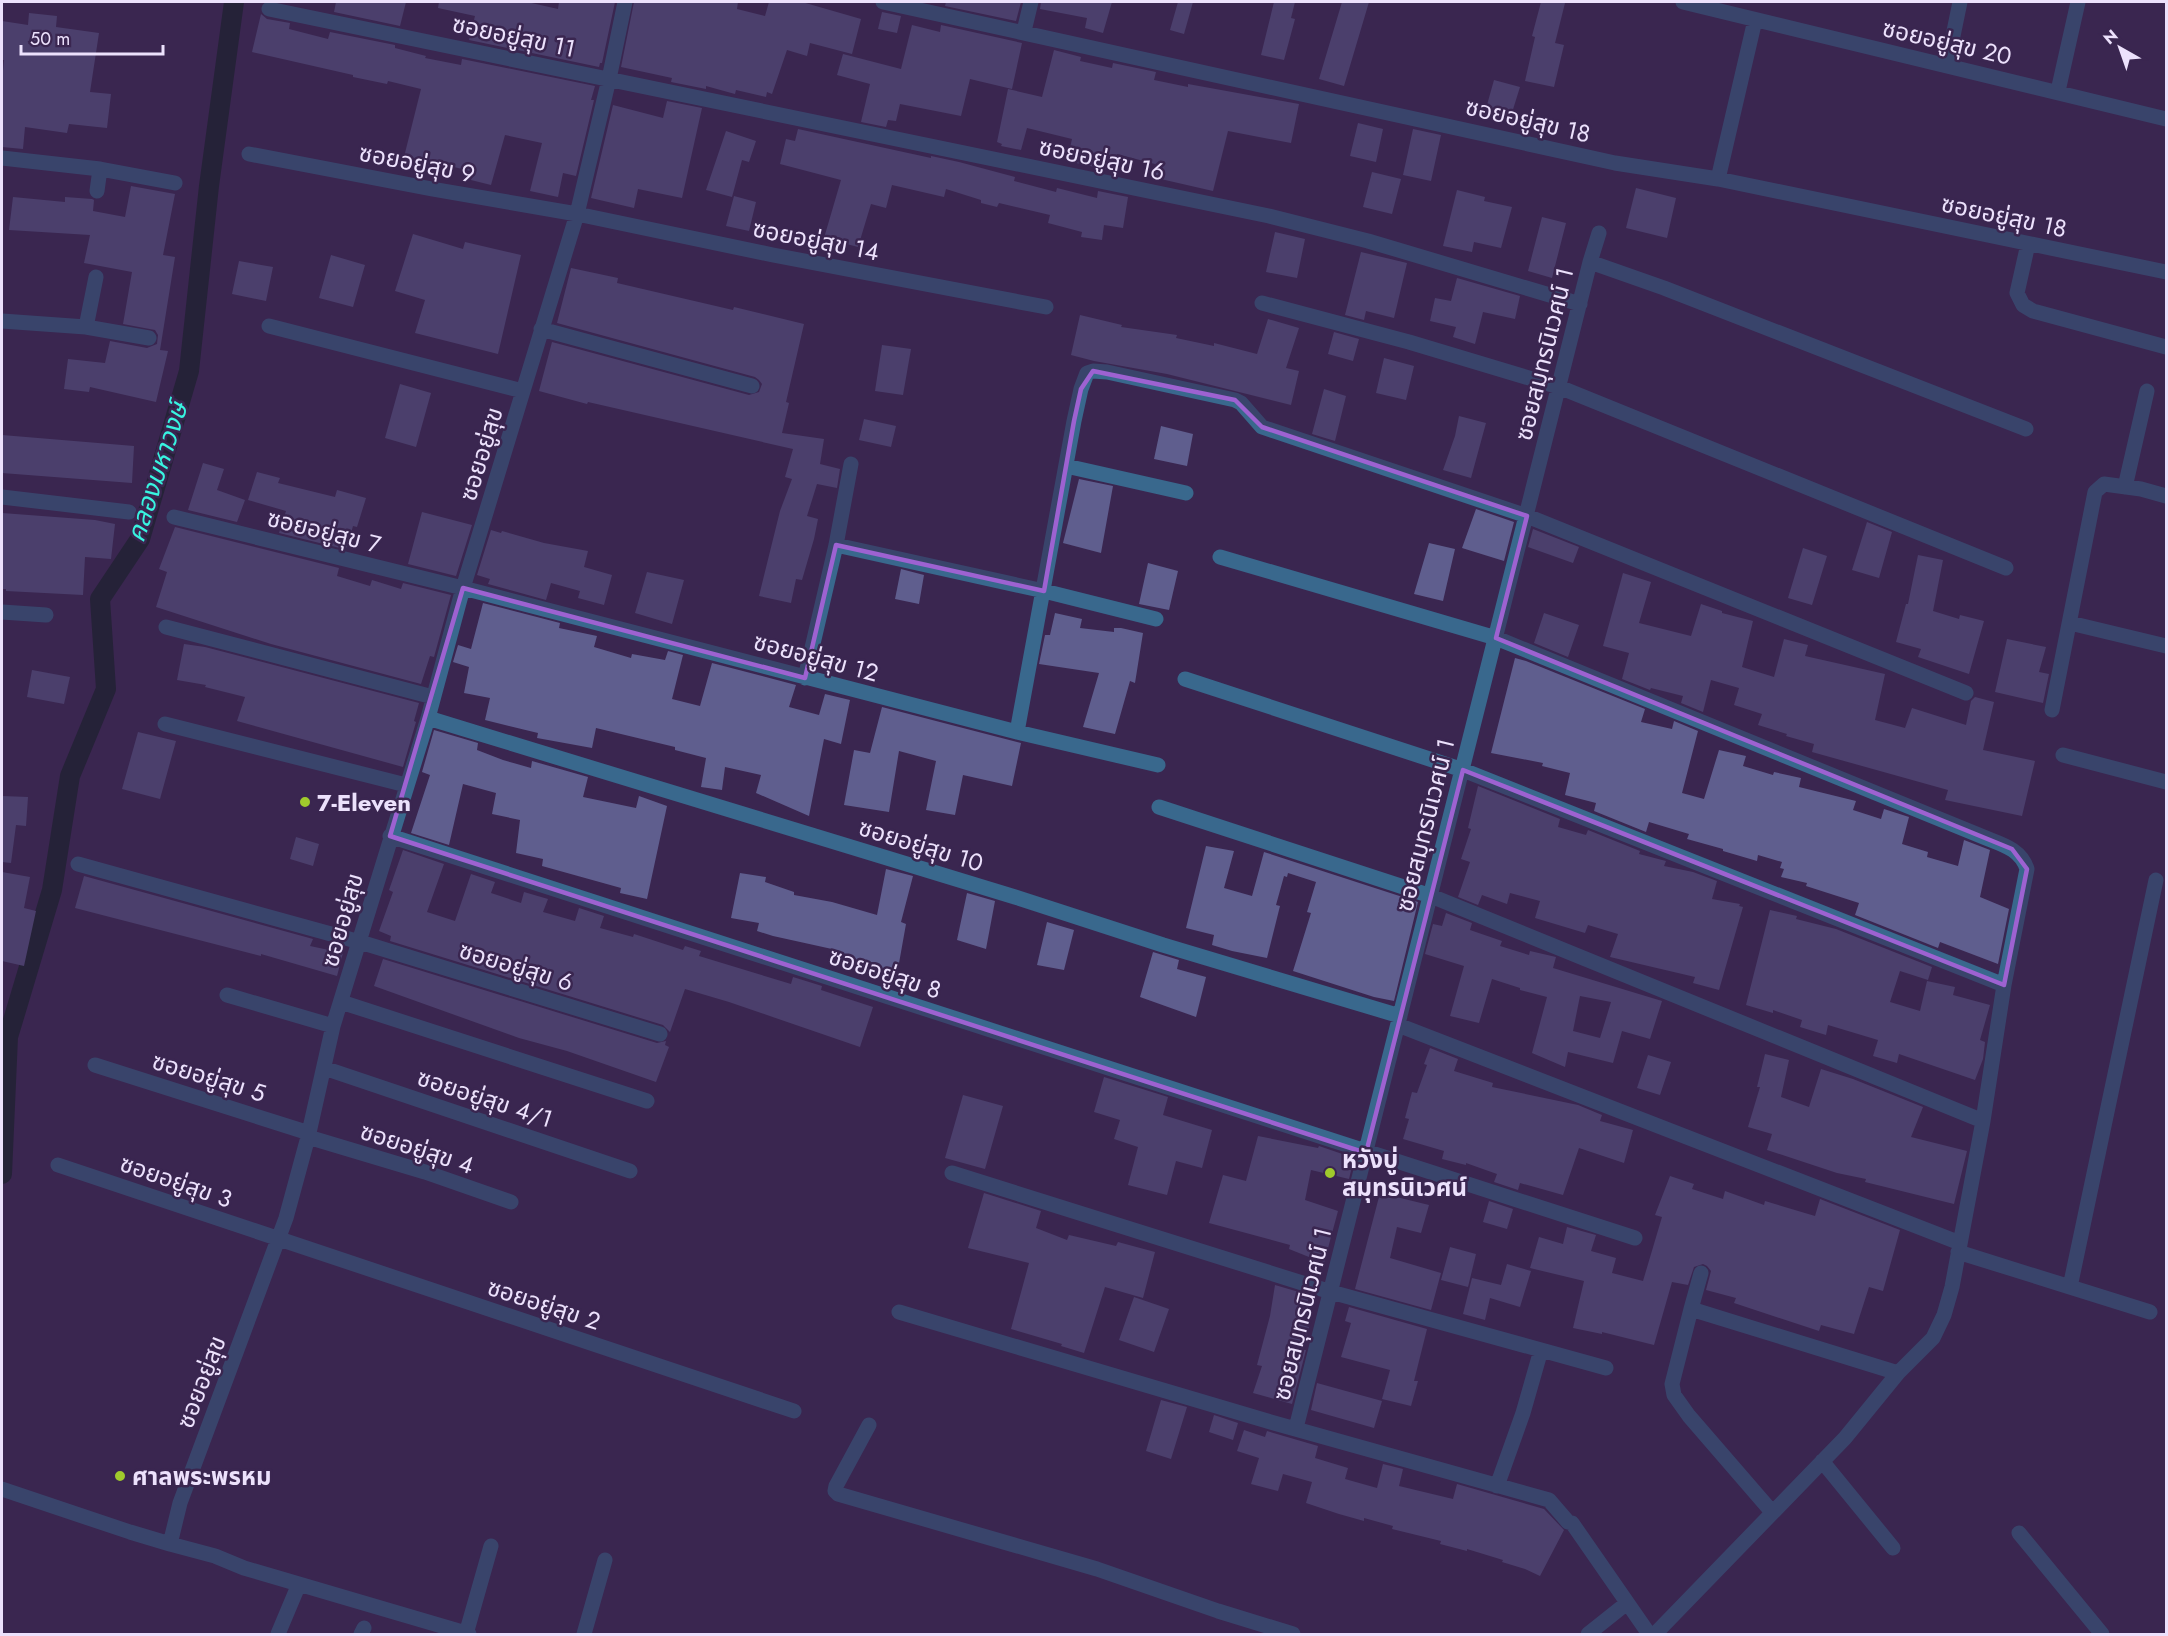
<svg xmlns="http://www.w3.org/2000/svg" width="2168" height="1636" font-family="Jost,'Noto Sans Thai',sans-serif">
<style>
.lines{fill:none;stroke-linecap:round;stroke-linejoin:round}
.canal{stroke:#0d1d1b;stroke-width:20}
.building{fill:#5f5e8e;fill-rule:evenodd}
.minor{stroke:#39688d;stroke-width:15}
.marked{fill:none;stroke:#9d62d1;stroke-width:4.5;stroke-linejoin:round}
.poi-dot{fill:#a0ca2c;stroke:#3a2650;stroke-width:2}
.labels{text-anchor:middle;dominant-baseline:central;stroke-width:5;stroke-linejoin:round;paint-order:stroke}
.street-label{font-size:24px;fill:#ece1fc;stroke:#3a2650}
.poi-label{font-size:24px;font-weight:bold;fill:#ece1fc;stroke:#3a2650;text-anchor:start}
.water-label{font-size:26px;font-style:italic;fill:#38f4e0;stroke:#3a2650}
</style>
<rect width="100%" height="100%" fill="#3a2650"/>
<g class="lines">
<path class="canal" d="M2 1174 8 1037 52 890 70 776 106 689 100 599 140 539 189 371 209 186 234 2"/>
</g>
<path class="building" d="M336 2H406L400 26 334 12Z
M439 2H527L558 9 559 2H615L602 63H600L599 67 469 40 475 16 438 8Z
M634 2H738L737 9 765 16 769 2H802L861 19 852 54 810 43 807 56 787 50 772 94 767 92 766 97 736 90 735 94 706 86V89L671 82 672 78 621 67Z
M946 2H1021L1016 21 945 6Z
M1041 2H1112L1103 33 1085 28 1087 18 1040 9Z
M1178 2H1193L1184 34 1170 30Z
M1274 2H1295L1291 18 1295 19 1284 60 1261 55Z
M1342 2H1369L1344 86 1319 79Z
M1541 2 1565 3 1555 43 1564 45 1554 87 1525 81 1535 37 1532 36Z
M882 12 901 16 897 33 878 29Z
M29 13 57 16 56 27 99 33 90 92 111 94 107 128 69 124 67 133 25 127 23 149 2 147V81L4 60H2V21L28 25Z
M261 14 267 19 290 23 289 29 328 39 330 32 395 45V48L426 56 425 58 461 65 462 59 595 86 591 100H594L576 176 563 173 558 197 530 191 542 143 505 135 491 185 471 180 474 172 438 163 436 169 403 161 421 89 388 81 387 84 353 77V75L252 52Z
M912 25 940 32 941 25 1022 43 1012 89 970 79 961 116 900 104 896 121 888 120 886 127 861 122 870 84 837 75 843 54 901 69Z
M1054 50 1081 57 1080 61 1112 68 1113 63 1156 72 1154 80 1188 87V84L1299 104 1291 143 1228 131 1213 191 1152 177 1155 164 1117 154 1113 171 1067 161 1072 139 1027 128 1021 150 1001 146 1002 144 997 142 1008 89 1042 97Z
M1494 80 1520 87 1510 119 1485 112Z
M667 101 702 108 682 198 638 189 634 208 591 198 613 105 663 118Z
M1358 123 1383 129 1376 162 1350 156Z
M798 129 931 158V156L959 162 1015 177 1014 181 1056 192 1057 188 1097 198 1098 191 1128 197 1123 228 1104 225 1102 240 1081 237 1082 232 1048 223 1050 215 999 203 997 207 981 203V200L946 189 944 197 892 185 886 208 871 204 858 247 824 238 841 180 780 164 786 139 795 141Z
M1413 129 1441 135 1431 181 1403 175Z
M726 131 756 141 749 162 742 160 732 197 706 190Z
M1372 172 1401 179 1392 214 1363 207Z
M131 186 175 194 163 255 175 257 160 350 168 351 156 402 90 387 89 392 64 389 68 359 105 363 110 341 147 348 157 344 158 335 155 330 123 324 132 272 84 263 90 235 9 230 13 197 65 202V197L92 199 94 200 93 211 125 217Z
M1636 188 1676 198 1667 238 1626 228Z
M1457 190 1485 197 1484 201 1512 207 1501 248 1474 242 1472 252 1443 246Z
M734 196 756 202 749 231 726 226Z
M1542 217 1566 223 1552 278 1528 271Z
M1275 232 1305 239 1297 278 1266 272Z
M413 234 463 249 465 242 521 255 498 354 415 333 425 300 395 291Z
M1361 252 1407 263 1394 318 1366 311 1364 320 1345 315Z
M331 255 365 265 353 307 319 298Z
M239 261 273 267 266 301 232 294Z
M571 268 618 278 617 283 733 310 734 307 804 324 786 402 789 403 782 433 824 439 820 464 840 469 837 488 817 484 807 516 818 519 814 539 802 580 796 579 791 603 759 596 780 511 792 479 785 477 793 449 588 402 587 404 539 391 552 342 749 395 759 392 762 384 759 380 755 377 557 323Z
M1457 278 1520 296 1515 319 1483 312 1475 344 1453 337 1456 327 1430 321 1435 298 1451 301Z
M1080 315 1122 325 1121 327 1177 335 1176 338 1214 346V343L1257 354 1268 319 1299 328 1286 368 1299 371 1291 405 1167 374 1094 361 1071 355Z
M1334 332 1359 339 1353 361 1328 354Z
M882 345 911 349 903 395 875 391Z
M1384 358 1414 366 1406 400 1376 393Z
M400 384 431 393 416 447 385 438Z
M1324 389 1346 396 1335 441 1312 434Z
M1459 416 1486 423 1471 478 1443 470 1455 436Z
M864 419 896 426 891 447 859 440Z
M1161 426 1193 434 1187 466 1154 459Z
M2 435 134 446 132 483 2 473Z
M203 463 224 469 217 490 245 500 237 522 188 510Z
M257 472 280 478 278 483 335 497 337 490 366 498 357 527 353 526 347 547 344 549 279 533 286 511 248 500Z
M1079 479 1113 486 1101 553 1063 543Z
M1476 509 1514 522 1504 561 1462 548Z
M422 512 472 525 456 576 408 564Z
M2 513 95 520 115 524 111 559 85 557 83 595 6 591V589H2Z
M1867 522 1892 532 1879 578 1852 570Z
M175 527 339 568 337 576 370 586 372 580 401 589 403 583 451 595 434 657 430 656 421 684 271 644 156 607 167 572 159 569Z
M1533 529 1579 547 1573 563 1528 547Z
M491 530 501 533 502 531 544 543 588 551 584 567 612 575 604 605 578 598 580 591 551 583 546 600 488 584 490 579 477 575Z
M1429 543 1455 549 1443 601 1414 594Z
M1803 548 1827 556 1812 605 1788 598Z
M1918 555 1943 560 1933 611 1959 619 1960 615 1984 621 1969 674 1918 657 1921 649 1896 642 1906 604H1908Z
M1148 563 1178 571 1169 610 1139 604Z
M901 569 924 575 919 604 895 599Z
M647 572 684 580 672 624 635 613Z
M1623 573 1651 582 1639 623 1691 636 1701 604 1722 611V613L1753 621 1742 667 1774 677 1784 639 1808 645 1805 656 1885 674 1875 720 1905 728 1912 708 1966 725 1971 701 1975 697 1994 702 1983 750 2035 761 2022 816 1945 800 1948 790 1812 752 1814 744 1786 736 1787 734 1758 725 1762 714 1734 705 1739 688 1711 680 1703 712 1681 703 1683 696 1651 688 1650 690 1622 679 1629 653 1603 646Z
M483 603 560 623 559 628 597 636 594 647 631 658 632 654 665 660 668 651 683 655 672 699 700 706 712 663 796 685 789 707 819 715 825 694 850 700 841 744 824 739 809 816 756 793 761 775 725 767 722 790 701 787 706 758 675 750V747L596 728 592 748 537 738 538 733 485 720 490 698 464 693 469 667 453 662 458 645 471 649Z
M1055 613 1082 619 1080 628 1114 632V628H1121L1143 633 1135 683 1130 681 1115 734 1083 727 1099 673 1039 664 1045 635H1050Z
M1544 613 1579 625 1568 657 1534 643Z
M2007 639 2046 647 2039 672 2049 674 2043 703 1995 692Z
M184 644 205 647 419 703 414 721 416 722 403 767 237 721 245 697 205 687 206 685 177 680Z
M1515 658 1526 661 1645 709 1641 722 1672 729 1674 721 1698 731 1682 793 1704 799 1719 750 1746 756 1743 766 1773 775 1774 772 1801 778 1799 787 1856 801 1853 810 1881 819 1884 809 1909 817 1902 844 1928 852 1927 857 1958 866 1964 840 1990 850 1980 897 2009 909 1998 964 1940 942 1938 948 1855 915 1859 903 1806 886 1807 883 1781 877 1784 869 1780 868 1782 862 1758 855 1757 861 1723 851V849L1687 839 1689 834 1649 822 1646 832 1594 811 1596 803 1565 795 1570 773 1542 766 1543 763 1491 753Z
M32 670 70 677 64 704 27 697Z
M882 707 1021 743 1012 786 963 775 955 815 926 810 936 761 899 751 889 812 844 805 854 750 870 753Z
M434 730 478 743 477 750 503 760 531 768 532 761 588 777 583 797 636 808 639 796 667 806 647 899 620 893 621 888 542 866 543 859 516 853 520 820 492 814 496 793 463 784 449 845 411 833 430 775 422 772Z
M138 732 176 741 160 799 122 789Z
M1478 786 1560 819 1558 827 1586 835 1588 830 1640 851 1639 854 1666 861 1664 866 1693 872 1717 881 1712 899 1740 904 1739 906 1743 907 1719 990 1693 983 1695 977 1610 957 1618 934 1588 925 1585 933 1535 918 1540 901 1510 893 1507 904 1482 895 1478 905 1458 897 1470 862 1461 859 1471 829 1468 828Z
M2 796 28 797 26 826 16 825 11 863 2 862Z
M296 837 319 844 313 866 290 859Z
M1206 846 1234 851 1224 888 1252 896 1264 852 1418 902 1394 1001 1374 997 1293 971 1311 913 1307 912 1316 882 1288 873 1287 877 1284 876 1276 905 1280 906 1267 958 1232 951 1212 945 1214 935 1186 928Z
M403 850 444 864 427 912 455 921 471 874 495 882 491 893 521 903 524 892 548 899 543 912 575 921 579 908 604 916 600 928 633 937 634 934 683 950 685 946 701 951 699 956 791 984 793 977 822 986 821 990 873 1007 860 1047 729 1002 685 989 670 1032 663 1025 390 941 391 936 379 931 393 892 389 890Z
M886 869 913 876 901 922 906 924 896 980 838 962 841 951 773 936 757 931 759 923 731 918 740 873 766 877 765 882 794 892V895L832 902 877 915Z
M2 872 30 877 24 908 36 911 24 966 2 961Z
M84 876 313 939 310 946 343 953 337 976 261 954V956L75 908Z
M967 893 995 901 986 949 957 940Z
M1770 910 1797 916 1796 919 1836 929 1932 967 1928 980 1900 971 1890 1002 1920 1011 1927 981 1955 987 1953 995 1990 1005 1980 1040 1985 1042 1983 1059 1975 1080 1899 1054 1897 1063 1873 1056 1878 1040 1828 1025 1826 1035 1800 1027 1802 1020 1773 1010V1013L1746 1005Z
M1446 913 1472 923 1470 930 1502 941 1500 946 1529 955 1530 951 1556 957 1553 968 1662 1001 1650 1039 1622 1031 1613 1063 1568 1052 1565 1067 1532 1053 1547 997 1520 990V988L1492 979 1479 1023 1450 1016 1464 966 1425 954 1433 924 1442 926ZM1580 996 1611 1002 1600 1038 1573 1031Z
M1047 922 1074 930 1064 970 1037 965Z
M1153 952 1179 960 1177 969 1206 977 1196 1017 1140 997Z
M383 959 657 1043 666 1041 665 1045 669 1047 656 1082 567 1051 519 1038 374 986Z
M1430 1048 1458 1059 1454 1071 1493 1083 1492 1087 1578 1105 1602 1115 1600 1121 1633 1130 1624 1163 1579 1148 1563 1195 1520 1183 1518 1190 1494 1182 1497 1174 1466 1163V1165L1442 1159 1444 1151 1403 1139 1409 1119 1405 1118 1412 1092 1417 1093 1427 1065 1424 1064Z
M1765 1054 1789 1060 1781 1097 1809 1107 1821 1069 1853 1079 1923 1107 1911 1137 1967 1151 1954 1204 1865 1182 1866 1179 1837 1173 1767 1150 1772 1134 1748 1127 1760 1087H1757Z
M1648 1055 1671 1062 1660 1095 1637 1088Z
M1104 1077 1168 1097 1163 1115 1212 1130 1202 1168 1176 1161 1167 1195 1128 1185 1138 1147 1114 1139 1120 1120 1094 1112Z
M963 1095 1003 1106 985 1169 945 1158Z
M1258 1136 1318 1148 1319 1146 1354 1158 1349 1179 1311 1170 1305 1200 1338 1211 1324 1263 1289 1249 1290 1245 1209 1223 1223 1175 1246 1181Z
M1670 1176 1694 1184 1692 1189 1723 1199 1725 1191 1764 1205 1765 1201 1815 1216 1820 1199 1900 1230 1883 1291 1869 1287 1854 1334 1821 1325 1819 1331 1734 1303 1736 1298 1706 1290 1711 1271 1707 1266 1703 1264 1694 1267 1688 1285 1672 1282 1654 1345 1602 1332V1334L1573 1328 1584 1281 1530 1268 1539 1237 1563 1244 1567 1227 1596 1235 1591 1251 1616 1258 1612 1273 1643 1281 1662 1217 1655 1215Z
M984 1193 1041 1211 1036 1228 1067 1240 1069 1235 1116 1246 1118 1242 1155 1252 1143 1298 1105 1287 1084 1353 1061 1346 1062 1344 1011 1329 1029 1263 968 1248Z
M1380 1193 1429 1205 1421 1233 1397 1227 1390 1258 1441 1273 1431 1310 1355 1289Z
M1489 1201 1513 1209 1507 1229 1483 1222Z
M1450 1247 1476 1254 1468 1287 1441 1280Z
M1507 1264 1531 1271 1520 1307 1490 1298 1485 1320 1463 1314 1472 1278 1501 1285Z
M1275 1285 1309 1295 1303 1325 1309 1327 1303 1350H1306L1292 1404 1253 1393 1262 1366 1257 1365 1270 1316Z
M1134 1297 1169 1309 1154 1352 1119 1340Z
M1349 1307 1427 1329 1414 1381H1418L1411 1406 1382 1399 1390 1370 1341 1357 1351 1323 1345 1321Z
M1317 1383 1382 1401 1374 1428 1311 1410Z
M1161 1400 1187 1407 1171 1459 1146 1451Z
M1214 1415 1238 1423 1233 1440 1209 1432Z
M1244 1430 1265 1437 1267 1431 1318 1446 1315 1458 1348 1468 1345 1479 1377 1488 1383 1464 1403 1469 1399 1486 1453 1499 1457 1484 1544 1509 1564 1530 1540 1576 1525 1569 1502 1562 1503 1560 1467 1549V1551L1440 1544 1441 1541 1392 1529 1393 1526 1364 1518V1521L1339 1514 1306 1503 1312 1482 1283 1474 1278 1491 1251 1484 1259 1458 1237 1451Z"/>
<g class="lines">
<path class="minor" d="M883 2 1615 163 1718 179 2166 272
M1683 2 2166 119
M269 9 1269 216 1368 241 1580 304
M1024 31 1031 2
M1947 65 1960 2
M2058 91 2078 2
M249 154 432 189 577 214 773 255 1046 307
M2 158 100 169 97 191
M100 169 175 183
M1718 179 1755 20
M2028 244 2017 293 2023 305 2033 311 2166 347
M1590 262 1664 288 2026 429
M1262 303 1409 342 1559 387 2006 568
M2 321 86 327 96 277
M269 326 523 391
M86 327 149 338
M541 329 752 386
M1066 466 1186 493
M2125 487 2147 391
M2 497 129 512
M174 517 463 588 1017 732 1158 765
M836 545 1044 591 1156 619
M1220 557 1496 638 1986 838C2004 845 2021 850 2027 869L2004 985 1983 1121 1952 1287 1944 1315 1933 1338 1898 1373 1845 1438 1655 1634
M2 612 46 615
M2070 623 2166 646
M166 627 433 697
M805 678 836 545 851 464
M1185 679 1463 770 2004 985
M2052 710 2095 492 2104 484 2141 489 2166 496
M428 718 1015 897 1163 945 1400 1016
M165 724 406 785
M1017 732 1074 421 1081 389 1087 373 1093 371 1107 372 1235 400 1241 403 1262 427 1527 516 1966 693
M2063 755 2166 782
M1159 807 1431 896 1983 1121
M390 836 1635 1238
M78 864 360 942 660 1034
M227 995 333 1026
M341 1002 647 1101
M1398 1025 1960 1243
M95 1065 309 1133
M324 1068 630 1171
M308 1137 425 1172 511 1202
M58 1165 794 1411
M952 1173 1331 1292 1606 1368
M1958 1252 2070 1287 2156 880
M2070 1287 2150 1312
M1691 1309 1701 1273
M899 1312 1274 1423 1549 1500 1568 1522 1572 1523 1649 1634
M869 1425 836 1486 835 1491 838 1494 1097 1569 1218 1611 1293 1634
M1296 1428 1590 262 1599 233
M1822 1461 1893 1548
M1497 1486 1523 1413 1541 1350
M2 1489 130 1532 170 1544
M1772 1512 1689 1416 1674 1395 1672 1384 1691 1309 1898 1373
M2019 1533 2102 1634
M278 1634 299 1584
M361 1634 364 1628
M466 1634 491 1546
M469 1634 244 1568 215 1556 170 1544 180 1503 286 1218 308 1137 333 1026 428 718 463 588 577 214 609 79 625 2
M584 1634 605 1560
M1588 1634 1627 1603"/>
</g>
<path d="M0 0H2168V1636H0ZM1093 371 1235 400 1262 427 1527 516 1496 638 2012 849 2027 869 2004 985 1463 770 1366 1153 390 836 463 588 805 678 836 545 1044 591 1074 421 1081 389Z" fill="#3a2650" fill-opacity=".55" fill-rule="evenodd"/>
<path class="marked" d="M1093 371 1235 400 1262 427 1527 516 1496 638 2012 849 2027 869 2004 985 1463 770 1366 1153 390 836 463 588 805 678 836 545 1044 591 1074 421 1081 389Z"/>
<g class="poi-dot">
<circle cx="305" cy="802" r="6"/>
<circle cx="1330" cy="1173" r="6"/>
<circle cx="120" cy="1476" r="6"/>
</g>
<g class="labels">
<g class="street-label">
<text transform="translate(514 36) rotate(12)">ซอยอยู่สุข 11</text>
<text transform="translate(1947 42) rotate(13)">ซอยอยู่สุข 20</text>
<text transform="translate(1528 120) rotate(13)">ซอยอยู่สุข 18</text>
<text transform="translate(1102 159) rotate(12)">ซอยอยู่สุข 16</text>
<text transform="translate(417 163) rotate(11)">ซอยอยู่สุข 9</text>
<text transform="translate(2004 216) rotate(12)">ซอยอยู่สุข 18</text>
<text transform="translate(816 240) rotate(11)">ซอยอยู่สุข 14</text>
<text transform="translate(1544 354) rotate(-76)">ซอยสมุทรนิเวศน์ 1</text>
<text transform="translate(481 454) rotate(-73)">ซอยอยู่สุข</text>
<text transform="translate(324 531) rotate(14)">ซอยอยู่สุข 7</text>
<text transform="translate(816 657) rotate(15)">ซอยอยู่สุข 12</text>
<text transform="translate(1425 825) rotate(-76)">ซอยสมุทรนิเวศน์ 1</text>
<text transform="translate(921 845) rotate(17)">ซอยอยู่สุข 10</text>
<text transform="translate(342 920) rotate(-74)">ซอยอยู่สุข</text>
<text transform="translate(516 966) rotate(17)">ซอยอยู่สุข 6</text>
<text transform="translate(885 973) rotate(18)">ซอยอยู่สุข 8</text>
<text transform="translate(209 1077) rotate(17)">ซอยอยู่สุข 5</text>
<text transform="translate(485 1098) rotate(18)">ซอยอยู่สุข 4/1</text>
<text transform="translate(417 1148) rotate(18)">ซอยอยู่สุข 4</text>
<text transform="translate(176 1181) rotate(19)">ซอยอยู่สุข 3</text>
<text transform="translate(544 1304) rotate(18)">ซอยอยู่สุข 2</text>
<text transform="translate(1302 1314) rotate(-76)">ซอยสมุทรนิเวศน์ 1</text>
<text transform="translate(201 1382) rotate(-69)">ซอยอยู่สุข</text>
</g>
<g class="poi-label">
<text x="317" y="802">7-Eleven</text>
<text x="1342" y="1159">หวังบู่<tspan x="1342" dy="28">สมุทรนิเวศน์</tspan></text>
<text x="132" y="1476">ศาลพระพรหม</text>
</g>
<g class="water-label">
<text transform="translate(157 472) rotate(-72)">คลองมหาวงษ์</text>
</g>
</g>
<rect width="2168" height="1636" fill="none" stroke="#ece1fc" stroke-width="6"/>
<g transform="translate(2120 48) rotate(320)" stroke="#3a2650" stroke-width="4.5" paint-order="stroke">
<path d="M0-4.5L10 22L0 15L-10 22Z" fill="#ece1fc"/>
<text y="-9" font-size="16" font-weight="bold" text-anchor="middle" fill="#ece1fc">N</text>
</g>
<path d="M21 45v9h142v-9" fill="none" stroke="#ece1fc" stroke-width="3"/>
<text x="30" y="45" font-size="18" fill="#ece1fc" stroke="#3a2650" stroke-width="4.5" paint-order="stroke">50 m</text>
</svg>
